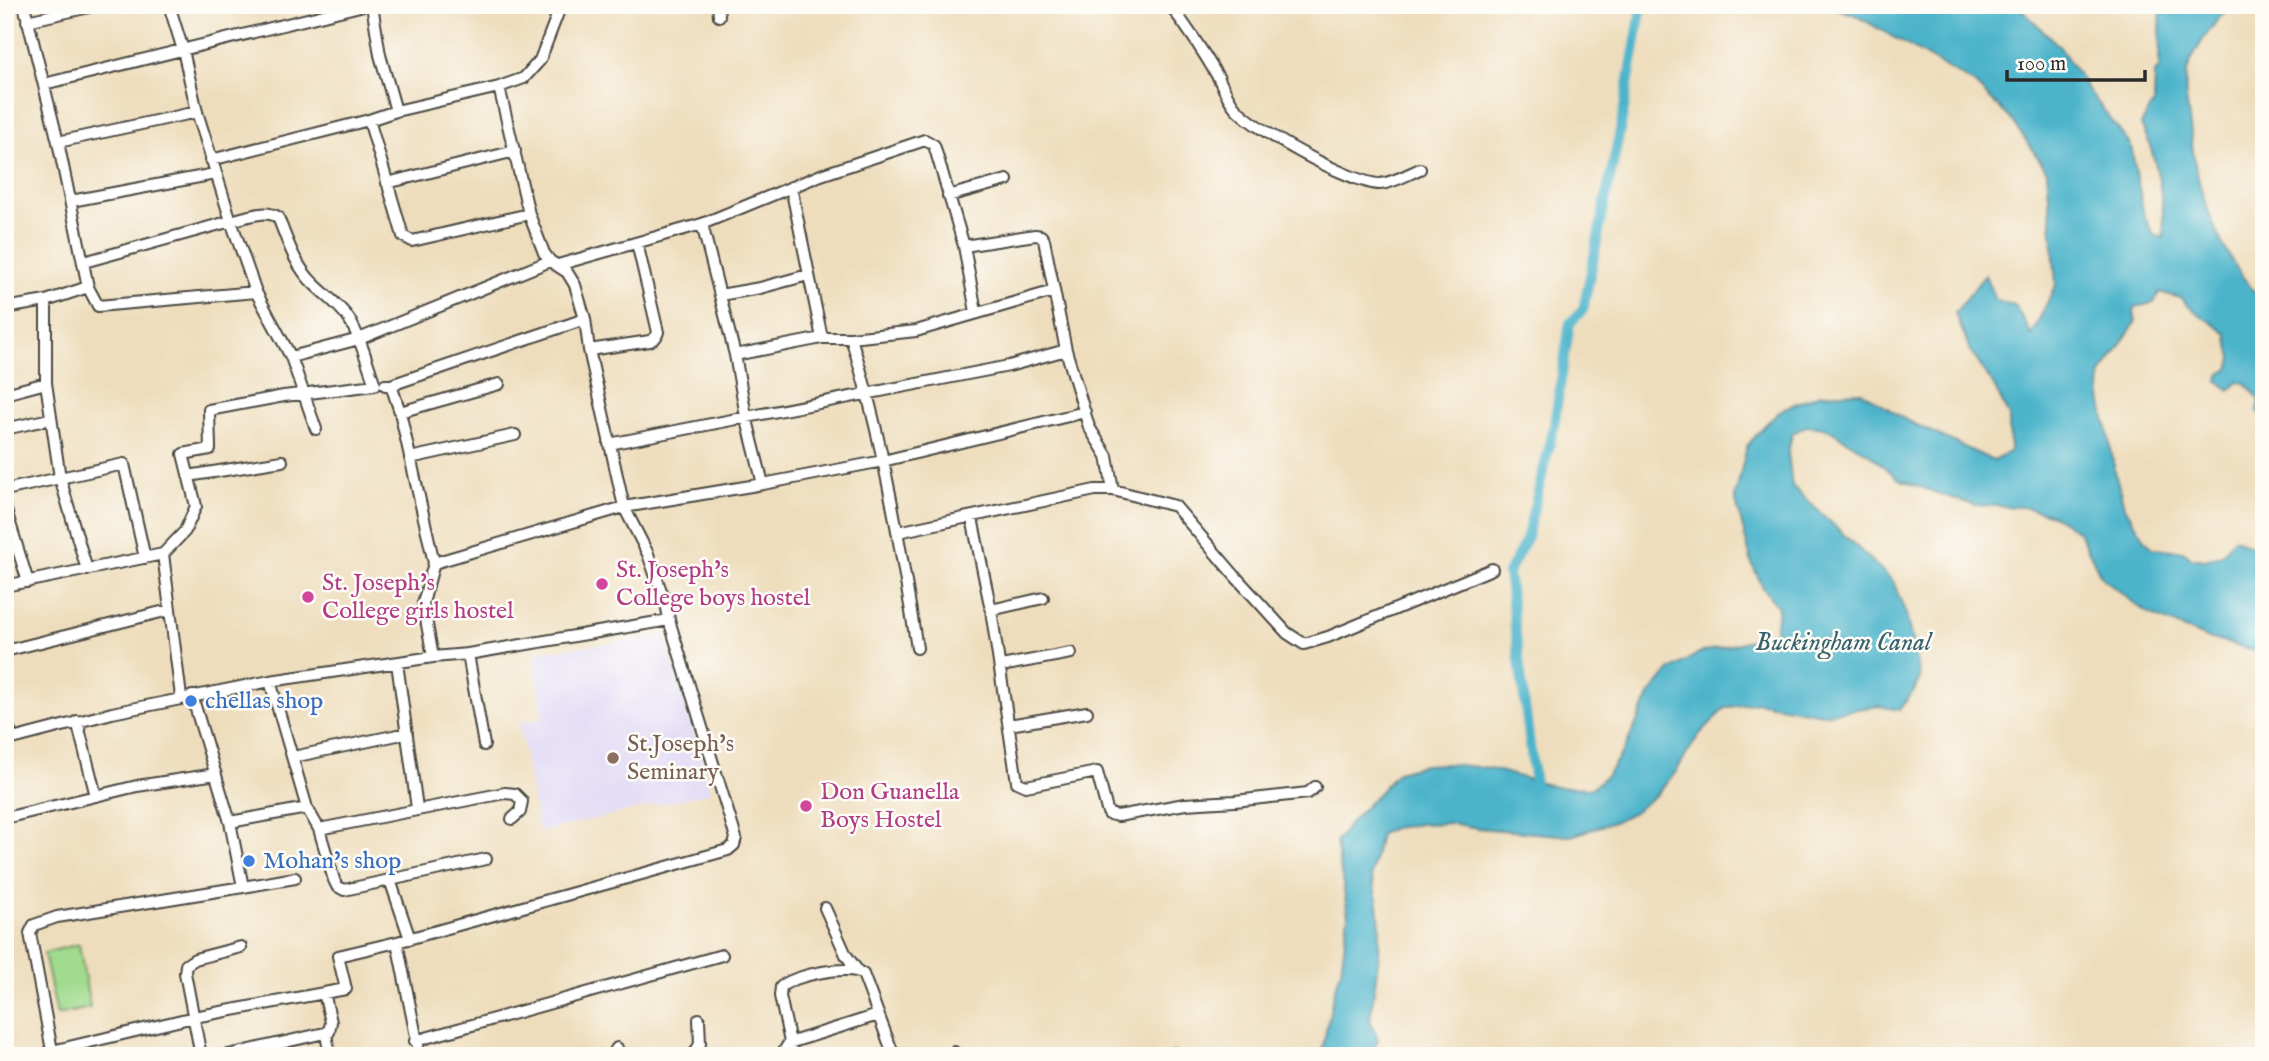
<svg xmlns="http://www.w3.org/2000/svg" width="2269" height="1061" font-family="'IM FELL English',serif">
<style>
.built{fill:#ddd5f6}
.green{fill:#a0db8e;stroke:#66835c;stroke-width:2}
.water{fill:#4cb4cb;stroke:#3c707b;stroke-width:2}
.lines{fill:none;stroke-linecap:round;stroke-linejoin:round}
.canal{stroke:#4cb4cb;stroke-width:10}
.minor-casing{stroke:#484641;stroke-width:14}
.minor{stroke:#fff;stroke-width:10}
.hotel-dot{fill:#d1479c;stroke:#fdfcf7;stroke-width:2.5}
.shop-dot{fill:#3f7fe0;stroke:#fdfcf7;stroke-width:2.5}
.education-dot{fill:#8d6e63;stroke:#fdfcf7;stroke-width:2.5}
.labels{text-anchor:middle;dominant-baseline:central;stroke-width:5;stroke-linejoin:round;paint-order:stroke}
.hotel-label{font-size:24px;fill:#b23c85;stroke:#fdfcf7;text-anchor:start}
.shop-label{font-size:24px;fill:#366cbe;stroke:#fdfcf7;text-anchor:start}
.education-label{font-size:24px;fill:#785e54;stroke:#fdfcf7;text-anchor:start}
.water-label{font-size:26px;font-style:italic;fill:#38626b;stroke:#fdfcf7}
</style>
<rect width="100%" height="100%" fill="#fdfcf7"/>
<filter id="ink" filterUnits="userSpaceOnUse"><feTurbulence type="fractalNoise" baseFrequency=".0143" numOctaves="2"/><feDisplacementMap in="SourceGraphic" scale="14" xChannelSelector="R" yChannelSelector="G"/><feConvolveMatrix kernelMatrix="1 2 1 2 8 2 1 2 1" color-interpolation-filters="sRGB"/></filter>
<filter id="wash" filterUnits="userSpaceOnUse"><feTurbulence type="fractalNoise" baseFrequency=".00686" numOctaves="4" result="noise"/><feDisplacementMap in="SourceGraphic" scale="28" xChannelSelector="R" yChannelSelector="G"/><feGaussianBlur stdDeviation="1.57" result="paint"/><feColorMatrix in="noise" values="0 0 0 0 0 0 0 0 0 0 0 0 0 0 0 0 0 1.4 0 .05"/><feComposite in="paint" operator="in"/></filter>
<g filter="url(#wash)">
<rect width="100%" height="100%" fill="#eeddbc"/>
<path class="built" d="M665 636 711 792 539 832 519 723 543 718 534 653Z"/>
<path class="green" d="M79 944 90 1008 57 1015 44 953Z"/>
<path class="water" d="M1826 5H2017L2059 46 2089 91 2131 146 2144 216 2153 234 2164 238C2164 202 2158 157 2141 125L2150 108 2154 104 2155 73 2159 68 2161 5H2231C2213 24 2195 47 2187 72 2183 88 2188 110 2190 126 2192 142 2193 159 2197 174 2208 221 2230 268 2264 302V418L2258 411 2260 400 2246 383 2238 382 2230 390 2218 381 2219 375 2229 369 2232 359 2227 334 2188 306 2181 298 2159 292 2154 303 2135 307 2134 313 2136 321 2101 374 2100 392 2116 476 2124 506 2146 541 2152 548 2183 551 2191 558 2205 560 2221 555 2234 538 2251 546 2264 548V653L2204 637 2147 613 2102 578 2079 532 2053 515 2023 507 1974 505 1934 492 1899 479 1869 454 1826 428 1806 426 1792 434 1788 453 1792 486 1893 581 1906 614 1920 678 1915 689 1899 710 1879 706 1822 714 1756 702 1725 708 1698 736 1675 773 1656 795 1634 812 1614 822 1571 836 1477 828 1451 823 1420 824 1393 828 1380 834 1371 875 1378 903 1380 930 1379 954 1370 1020 1378 1039 1371 1056H1321L1334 991 1341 971 1348 915 1336 842 1349 824 1398 772 1423 765 1447 764 1488 768 1556 787 1592 788 1608 774 1625 748 1650 694 1668 672 1699 653 1775 634 1778 607 1763 588 1752 564 1735 497 1747 446 1766 424 1784 408 1820 394 1862 392 1906 420 1994 461 2010 451 2009 416 1994 386 1970 350 1955 313 1985 275 1995 300 2015 305 2032 335 2056 284 2047 171 2012 120 1975 84 1853 14Z"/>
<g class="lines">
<path class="canal" d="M1536 792 1508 573 1526 540 1553 431 1570 323 1583 310 1621 125 1642 5"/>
</g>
</g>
<g filter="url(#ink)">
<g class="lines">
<defs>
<path id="minor" d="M24 5 58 142 88 287 98 306 256 292
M169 5 183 50 197 112 231 221 256 292 291 357 316 429
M372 5 380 55 396 111
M718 5 719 16
M1170 5C1187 27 1204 53 1218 77 1223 87 1227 97 1234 106 1250 128 1352 184 1380 184 1393 183 1408 174 1420 169
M27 21 98 5
M44 84 364 5
M499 87 529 214
M369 120 403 236 412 241 529 214 544 253 550 261 567 272 575 285 585 319 589 350 624 507 648 554 667 608 669 620
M58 142 197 112
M211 160 369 120 396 111 499 87 524 78 540 60 561 5
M387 183 515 151
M948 196 1007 180
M71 201 215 174
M702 224 735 355 746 416 763 484
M964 246 976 312
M558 265 702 224 821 175 925 140 934 145 964 246 1035 235 1041 236 1044 240 1066 350 1009 366 609 444
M720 295 760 288 808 275
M5 308 46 301 88 287
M822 338H851L916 331 1054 291
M851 338C883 440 900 544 917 648
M589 350 650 341 656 337 658 332 637 243
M1066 350 1089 427 1107 456 1113 490
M735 355 822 338 791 187
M291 357 359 339 550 261
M385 385H391L585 319
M391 385 400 412 434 563 423 603 433 657
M5 394 46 383
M400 412 499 384
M5 429 50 419
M410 458 515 435
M188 476 282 461
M5 490 60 478 46 383V301
M5 507 28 582
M972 518 991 610 1017 782 1026 786 1097 772 1107 810 1109 814 1118 816 1185 804 1235 801 1308 793 1315 787
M898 532 1095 490H1113L1175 506 1235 576 1287 633 1304 644 1328 637 1492 569
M163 554 181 697
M434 563 624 507 763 484 883 461 1085 412
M87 570 60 478 124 464 145 558
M5 586 163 554 185 531 196 506 183 454 210 449 209 410 284 396 375 385C367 362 361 339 349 319 339 304 326 296 314 284 295 266 287 240 278 217 268 211 259 214 249 216L84 262
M991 610 1043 598
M5 651 169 610
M468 654 484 745
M397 663 417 808
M1001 666 1071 653
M5 717 13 739
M77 721 96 796
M1009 725 1087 712
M5 741 112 713 270 681 433 657 468 654 669 620 736 838 734 845 728 850 397 942 420 1056
M293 757 407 733
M307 808 319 829 334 880 337 886 344 890 486 859
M5 818 137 786 216 774
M230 822 307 808 270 681
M319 829 505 793 515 794 522 801 520 812 512 819
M390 880 410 939
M243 887 295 878
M825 908 846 955 857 970
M326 1034 330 1056
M415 1041 722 955
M52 1051 194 1017 324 993
M954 1052 956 1056
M53 1056 30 933 34 925 57 917 243 887 230 822 192 696
M201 1056 185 973 186 965 195 959 241 947
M224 1056 329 1032 331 1022 324 993 346 989 338 956 397 942
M612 1056 617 1048
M693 1056 700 1044 699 1019
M781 1056 789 1043 878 1015
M793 1056 780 996 781 987C793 975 849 964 863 974L894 1056
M1166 1056 1175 1053 1182 1056"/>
</defs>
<use href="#minor" class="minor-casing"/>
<use href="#minor" class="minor"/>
</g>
</g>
<g class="hotel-dot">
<circle cx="602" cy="584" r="7"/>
<circle cx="308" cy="597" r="7"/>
<circle cx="806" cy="806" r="7"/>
</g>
<g class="shop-dot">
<circle cx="191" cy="701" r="7"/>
<circle cx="249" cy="861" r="7"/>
</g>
<circle class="education-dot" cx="613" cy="758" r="7"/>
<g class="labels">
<g class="hotel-label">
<text x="616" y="570">St. Joseph's<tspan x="616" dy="28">College boys hostel</tspan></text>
<text x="322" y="583">St. Joseph's<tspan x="322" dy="28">College girls hostel</tspan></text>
<text x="820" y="792">Don Guanella<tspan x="820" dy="28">Boys Hostel</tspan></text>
</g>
<g class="shop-label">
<text x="205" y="701">chellas shop</text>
<text x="263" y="861">Mohan's shop</text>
</g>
<g class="education-label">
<text x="627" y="744">St.Joseph's<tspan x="627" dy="28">Seminary</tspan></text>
</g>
<g class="water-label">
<text x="1843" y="642">Buckingham Canal</text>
</g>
</g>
<rect width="2269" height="1061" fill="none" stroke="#fdfcf7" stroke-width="28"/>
<path d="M2007 70v10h138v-10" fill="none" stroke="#2b2b2b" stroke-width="3.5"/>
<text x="2017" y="70" font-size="21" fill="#2b2b2b" stroke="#fdfcf7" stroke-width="5" paint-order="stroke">100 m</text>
</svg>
